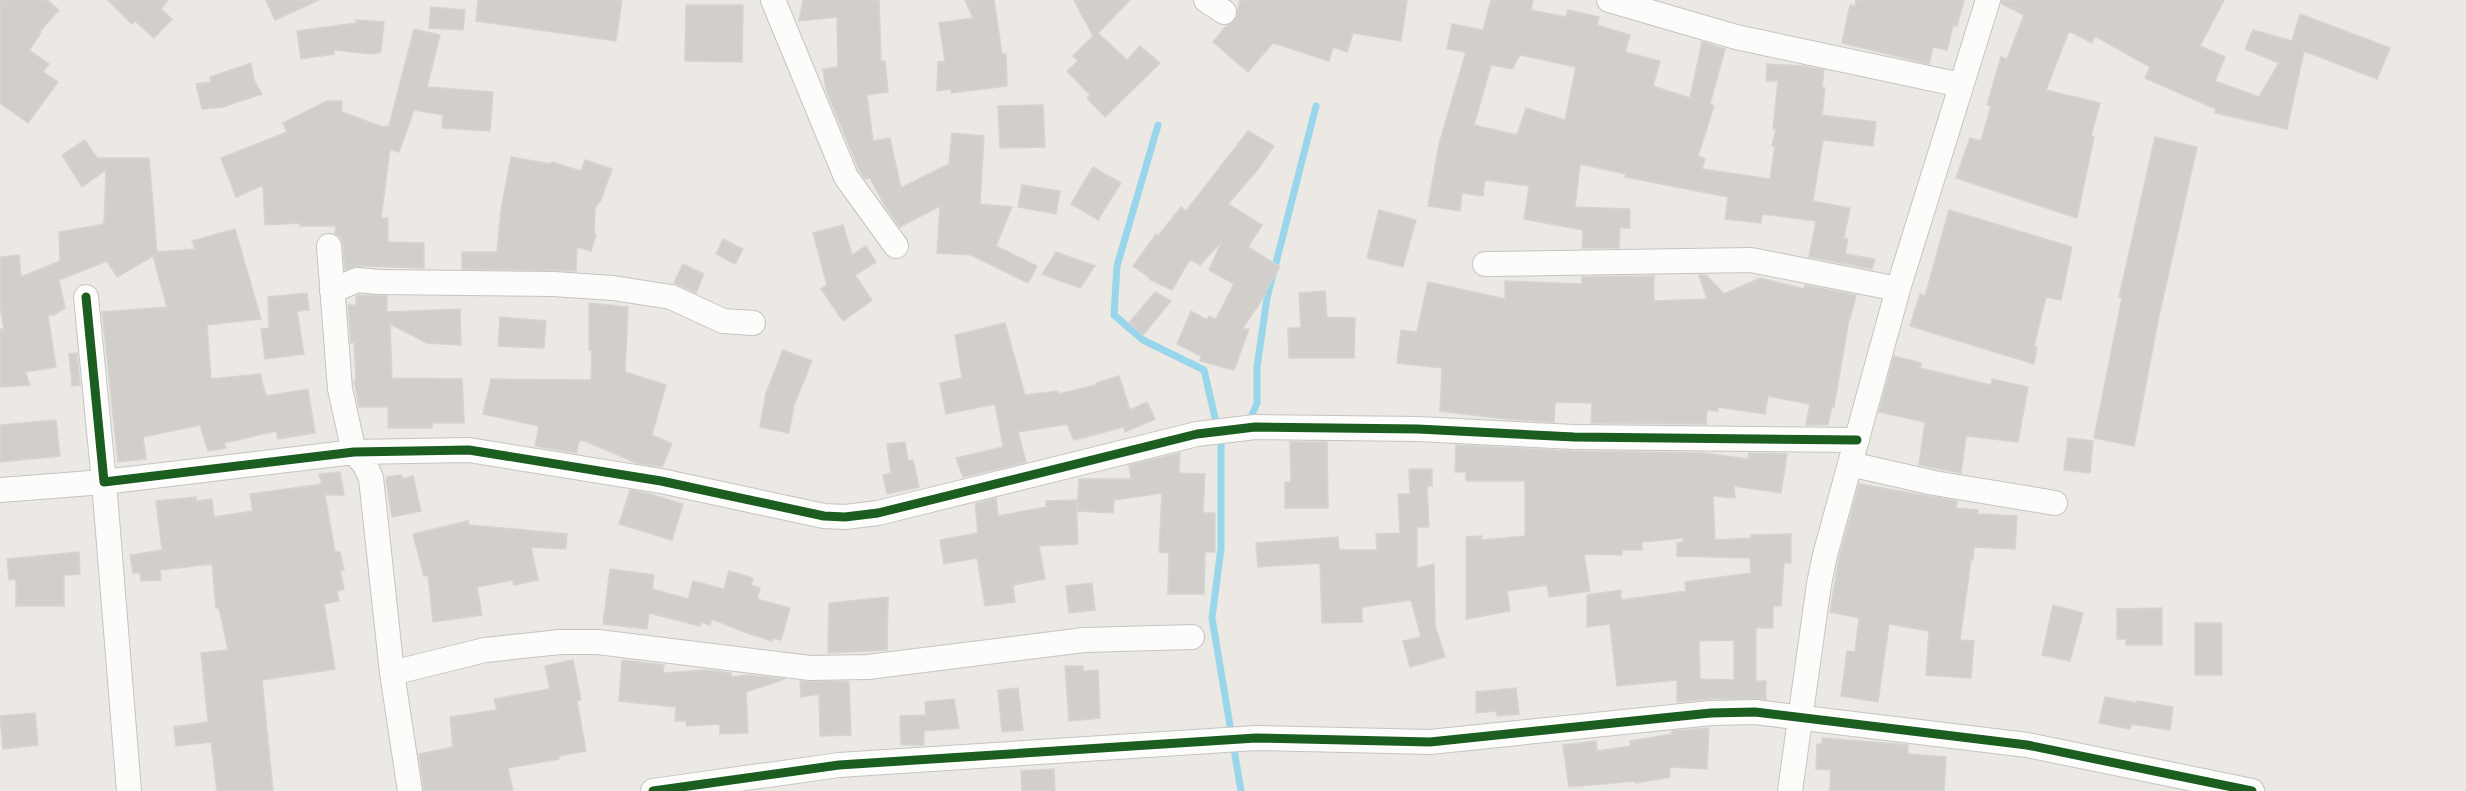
<svg xmlns="http://www.w3.org/2000/svg" width="2466" height="791" font-family="Ubuntu,sans-serif">
<style>
.lines{fill:none;stroke-linecap:round;stroke-linejoin:round}
.stream{stroke:#99d6ec;stroke-width:7}
.building{fill:#d1cecb;stroke:#d7d4d0;stroke-width:1.5;fill-rule:evenodd}
.minor-casing{stroke:#c5c4c5;stroke-width:26}
.minor{stroke:#fcfcfb;stroke-width:24}
.cycleway-casing{stroke:#fff;stroke-width:13}
.cycleway{stroke:#1b5e20;stroke-width:9}
</style>
<rect width="100%" height="100%" fill="#ece8e4"/>
<g class="lines">
<path class="stream" d="M1158 125 1117 266 1114 315 1143 340 1204 370 1221 444V548L1212 618 1241 791
M1249 422 1257 403V367L1267 298 1316 106"/>
</g>
<path class="building" d="M0 0H47L59 10 40 31 41 33 29 50 49 64 43 72 58 82 28 123 0 103Z
M108 0H168L161 9 172 19 154 38 135 21 132 24Z
M266 0H319L275 20Z
M478 0H622L616 41 476 21Z
M803 0H879L881 61H885L888 92 867 95 873 141 890 138 901 188 949 164 952 133 984 136 980 204 1012 207 996 246 1037 266 1028 283 971 255 937 253 940 206 900 227 885 206 870 178 865 179 859 170 826 90 823 69 838 67 837 17 799 21Z
M965 0H994L1002 54H1006L1007 86 951 93V89L937 91 938 62 945 61 939 23 973 18Z
M1074 0H1130L1098 33 1127 60 1140 46 1160 63 1105 117 1087 98 1090 95 1067 71 1078 61 1073 56 1093 36Z
M1240 0H1407L1401 41 1353 33 1347 52 1333 47 1329 61 1273 43 1248 72 1213 42 1226 26 1236 19Z
M1491 0H1533L1531 10 1566 17 1568 10 1599 17 1597 25 1630 35 1625 52 1660 61 1653 86 1690 98 1702 42 1725 49 1710 104 1714 106 1698 156 1705 159 1702 169 1770 179 1775 146H1772L1776 129H1773L1778 81H1766L1767 64 1803 66 1824 70 1822 87 1825 88 1822 115 1876 122 1873 146 1823 140 1813 201 1850 208 1844 238 1848 239 1845 254 1875 259 1872 269 1809 257 1816 221 1762 214 1761 223 1725 219 1728 197 1625 177 1626 174 1580 164 1575 207 1630 209V228H1620L1619 248H1582L1583 230 1524 219 1529 186 1485 180 1483 196 1462 193 1460 211 1428 206 1439 144 1466 52 1447 49 1452 24 1483 30ZM1520 55 1576 67 1565 120 1526 108 1517 135 1474 125 1491 65 1512 69Z
M1856 0H1964L1957 26 1953 25 1947 50 1933 47 1929 64 1842 43 1850 5 1855 6Z
M2002 0H2224L2200 46 2225 57 2215 81 2259 97 2279 63 2245 49 2253 30 2292 41 2300 14 2390 48 2377 79 2304 51 2287 129 2215 113 2216 109 2145 78 2150 67 2095 36 2092 43 2069 31 2046 90 2100 103 2091 136 2094 137 2077 218 1956 178 1970 138 1981 141 1991 106 1987 105 2001 57 2007 59 2024 15 2002 4Z
M686 5H743L742 62 685 61Z
M431 7 465 10 463 30 429 28Z
M356 20 384 22 381 52 373 54 334 50V54L301 59 297 31 356 23Z
M414 29 440 35 427 87 493 92 490 131 442 128 443 115 414 110 399 152 390 149 381 218H388V242L424 243V268L358 266 345 270 343 245 341 238 335 233 336 226H300V223L265 225 263 185 236 197 221 158 287 132 283 123 327 101H342V112L383 127 389 126Z
M251 63 254 80 262 94 223 107 202 109 196 84 211 82 210 77Z
M1043 105 1045 147 1000 148 998 106Z
M1248 131 1274 146 1259 168 1228 204 1262 225 1248 247 1280 267 1263 295 1266 294 1242 329H1249L1234 370 1200 361 1201 356 1177 344 1191 311 1207 320 1209 316 1216 319 1234 284 1209 270 1222 241 1200 265 1190 259 1172 290 1149 279 1150 278 1133 266 1156 234 1158 236 1181 207 1186 211Z
M2155 137 2197 147 2159 316 2134 446 2094 438 2122 298 2119 297Z
M85 140 97 158H149L157 252 195 249 192 241 235 229 261 319 207 325 211 379 260 374 266 396 308 389 315 433 278 439 276 431 224 443 226 448 208 451 200 425 143 437 146 459 118 462 102 312 167 307 153 256 117 277 107 261 59 280 65 308 54 315H48L56 367 25 372 30 385 0 387V329H4L0 307V257L19 255 21 277 60 261 59 232 104 224 106 170 82 187 62 155Z
M511 157 551 164 552 162 581 171 585 160 612 169 601 200 595 208 594 235H596L591 251 577 247 576 271 462 269V252H497L501 210Z
M1093 167 1121 183 1098 220 1071 204Z
M1022 185 1060 191 1056 214 1018 207Z
M1379 210 1416 220 1403 267 1367 258Z
M1949 210 2072 247 2061 300 2046 297 2034 346 2037 347 2034 364 1910 326 1920 294 1925 296Z
M843 225 852 255 866 246 876 262 855 275 872 300 843 321 821 289 827 285 813 233Z
M723 239 743 249 735 264 716 254Z
M1056 252 1095 266 1080 288 1042 274Z
M683 264 704 274 696 293 674 283Z
M1699 275H1706L1724 294 1760 278 1804 289 1805 285 1856 295 1850 319H1849L1834 407 1832 406 1828 425H1806L1810 404 1768 396 1765 414 1718 407V411L1707 410 1706 424 1591 423 1592 403 1555 402 1554 422 1506 419 1440 411 1442 368 1397 363 1401 330 1417 332 1428 282 1505 299V281L1582 284V277L1654 276V301L1707 299Z
M1325 291 1327 317 1355 318 1354 358H1289L1288 328H1301L1299 293Z
M1155 292 1171 301 1143 335 1129 323Z
M307 293 309 310 297 311 304 354 265 359 261 329 269 328 268 297Z
M359 295 387 296V312L460 309 461 345 427 343 390 324 392 378 462 379 464 423H432V428H388V407H359L354 380H356L354 342 351 343 348 305H356V296Z
M589 303 628 307 625 372 666 385 652 435 672 444 662 467 637 463 580 439 576 453 535 446 539 426 483 414 491 379 591 380 592 350H589Z
M500 317 546 321 544 348 498 346Z
M1005 323 1025 395 1058 391 1059 394 1096 385V383L1119 376 1130 410 1147 402 1155 419 1125 432 1124 427 1074 440 1067 424 1018 432 1026 462 963 477 956 458 1003 447 995 404 946 414 940 383 962 378 955 335Z
M783 350 812 361 794 405 789 433 760 427 766 393Z
M77 353 80 385 72 386 69 354Z
M1894 356 1921 363 1920 368 1991 385 1992 379 2028 387 2018 442 1966 436 1961 473 1919 465 1925 422 1879 412Z
M56 420 60 456 0 462V425Z
M2068 438 2093 441 2090 473 2064 470Z
M905 442 908 461 913 460 919 487 887 494 883 475 891 473 887 444Z
M1290 442H1327L1328 508H1285V482H1291Z
M1456 445 1573 451 1704 453 1748 459 1749 453 1787 454 1781 493 1734 486 1735 498 1713 496 1715 540 1751 538V535L1791 534V563H1784L1781 606H1773V628H1756V681H1766V699H1711L1677 702V680L1617 686 1610 624 1587 627V595L1621 590V600L1686 591 1685 582 1751 573 1750 558 1677 556V543L1683 542V538L1642 542V550H1622V555L1584 554 1590 591 1549 597 1547 585 1507 591 1510 611 1466 619V537L1482 536V540L1525 536V481H1466V472H1455ZM1734 640V680L1700 679 1699 641Z
M1180 453 1179 473 1205 474 1203 513H1215V552H1205L1204 594H1168L1169 553 1159 552 1162 493 1114 500 1113 513 1077 511 1079 479H1131L1129 465Z
M1409 469H1432V486H1427L1429 527H1417V568L1434 564 1435 625 1445 657 1410 667 1403 641 1421 637 1411 600 1362 607V622L1322 623 1320 563 1258 567 1256 543 1338 537 1339 550H1377L1376 534 1400 533 1398 494H1410Z
M340 472 344 495H325L335 552H340L344 570 340 571 344 589 337 591 339 601 324 604 335 669 262 680 273 791H217L211 742 176 746 174 727 208 722 201 653 228 650 219 608H216L212 564 160 570 161 580 141 581 140 573H133L130 555 162 550 156 501 196 497V501L212 499 214 517 253 511 250 494 322 484 319 474Z
M401 475 403 479 413 476 421 511 392 517 386 482 387 477Z
M1859 484 1957 501 1956 508 1978 510 1977 514 2017 516 2015 549 1974 547 1973 560H1971L1960 640 1974 641 1971 678 1926 675 1929 631 1889 624 1878 702 1841 696 1847 651 1855 652 1859 618 1830 612 1839 558Z
M630 490 650 494 683 504 672 540 619 524Z
M996 498 998 516 1046 507V501L1076 500 1078 544 1039 546 1045 579 1013 585 1015 602 985 606 977 558 944 564 940 540 978 533 975 504Z
M468 521 469 525 567 534 566 549 531 547 538 580 514 585 513 580 477 587 482 615 433 622 428 575 424 576 413 534Z
M79 552 80 574 64 575V606H16V579L9 580 7 559Z
M610 569 654 575 652 589 688 599 693 581 724 589 729 571 753 578 751 585 760 588 757 599 790 608 781 640 773 638 772 641 747 633 712 619 710 625 701 622 700 626 649 613 647 629 603 624Z
M1092 583 1095 610 1069 613 1066 586Z
M888 597 887 650 828 653 829 603Z
M2053 605 2083 613 2070 661 2042 655Z
M2162 608V645H2126V639H2117V609Z
M2195 623H2222V675H2195Z
M573 660 581 700 577 701 586 751 558 756 559 759 508 768 513 791H424L419 754 453 747 450 717 497 710 494 699 550 689 545 666Z
M622 660 664 665 663 673 707 670 731 673V677L748 675 785 679 746 692 748 733 720 734V724L687 726 686 721H675L676 707 619 701Z
M1065 666H1083V671L1098 670 1100 718 1069 721Z
M800 681 849 682 851 735 820 736 819 694 801 697Z
M1018 688 1023 730 1002 732 998 690Z
M1516 688 1519 714 1497 716V711L1476 713V692Z
M2105 697 2137 703V701L2173 707 2170 730 2131 724 2130 729 2099 723Z
M954 699 959 728 924 731V745H901L900 716 926 715 925 702Z
M35 713 38 745 3 749 0 716Z
M1709 728 1707 769 1670 767V777L1636 783V781L1569 787 1563 745 1596 741 1597 751 1631 746 1630 741 1672 734V731Z
M1822 738 1908 745V754L1946 757 1944 791H1830L1831 770 1816 769 1817 744H1822Z
M1054 769 1055 791H1022L1021 771Z"/>
<g class="lines">
<defs>
<path id="minor" d="M773 0 846 177 896 246
M1206 0 1224 12
M1609 0 1736 37 1961 85
M329 246 340 389 354 452 365 465 371 478 392 673 410 791
M1485 264 1751 260 1898 289
M332 291 357 280 379 282 553 284 613 288 671 297 723 321 753 323
M86 297 104 482 354 452 469 450 661 481 824 516 845 517 878 513 1197 434 1255 427 1418 429 1574 437 1857 440
M1850 464 1934 483 2055 503
M0 490 104 482 129 791
M392 673 485 650 560 642H598L810 668 868 667 1084 640 1192 637
M653 791 839 765 1256 738 1430 742 1711 713 1755 712 2027 745 2252 791
M1790 791 1819 584 1825 555 1898 289 1988 0"/>
</defs>
<use href="#minor" class="minor-casing"/>
<use href="#minor" class="minor"/>
<defs>
<path id="cycleway" d="M86 297 104 482 354 452 469 450 661 481 824 516 845 517 878 513 1197 434 1255 427 1418 429 1574 437 1857 440
M653 791 839 765 1256 738 1430 742 1711 713 1755 712 2027 745 2252 791"/>
</defs>
<use href="#cycleway" class="cycleway-casing"/>
<use href="#cycleway" class="cycleway"/>
</g>
</svg>
